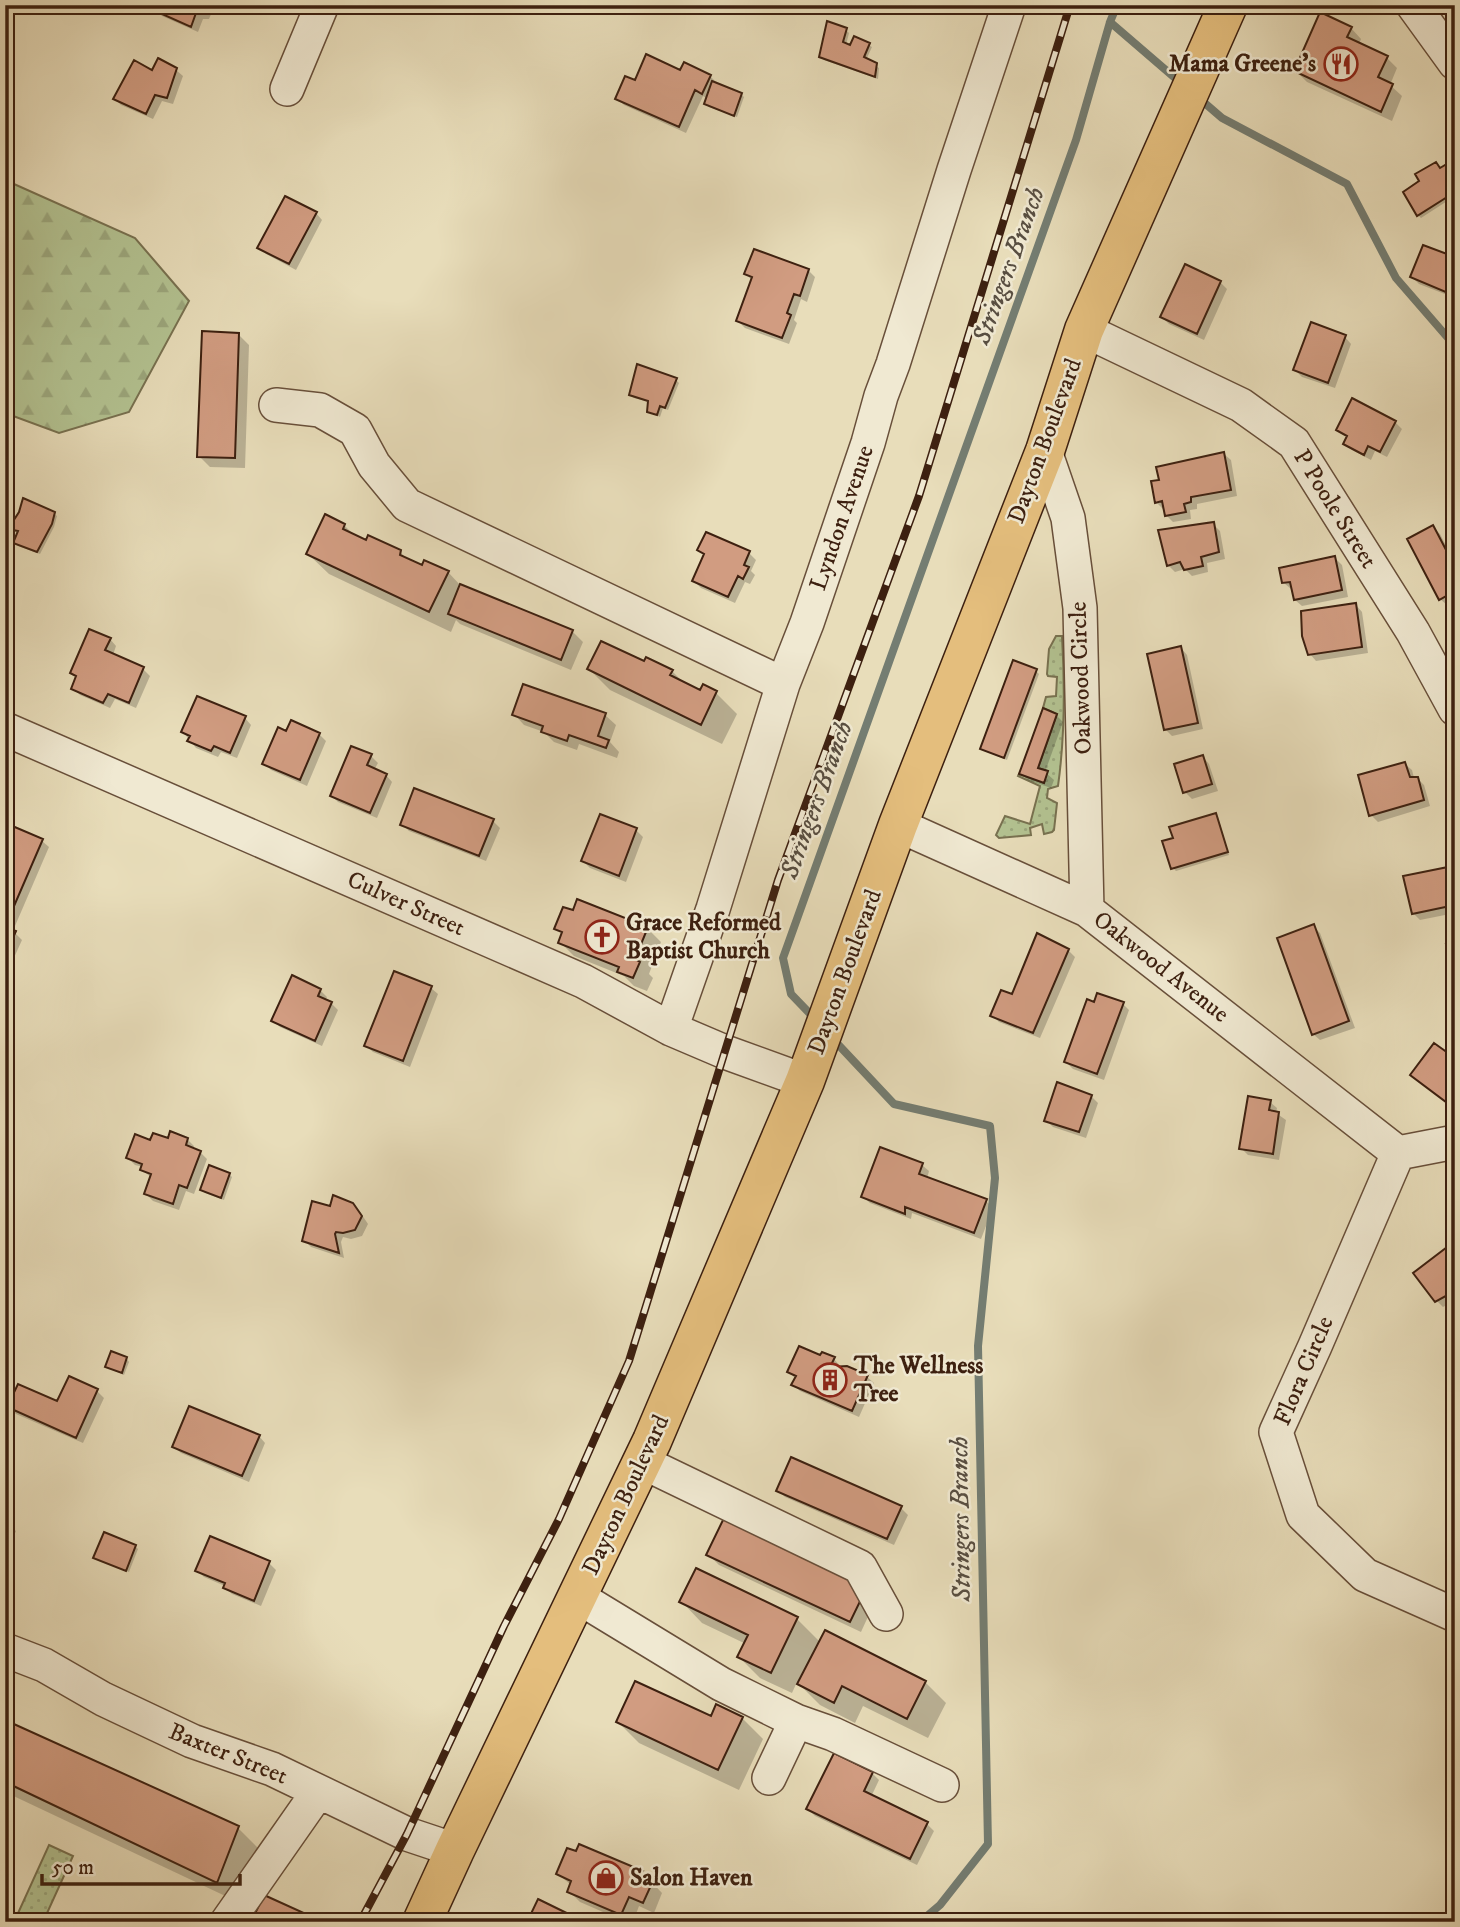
<svg xmlns="http://www.w3.org/2000/svg" width="1460" height="1927" font-family="'IM FELL DW Pica',serif">
<style>
.green{fill:url(#green-dots);stroke:#787150;stroke-width:2}
.forest{fill:url(#forest-firs);stroke:#787150;stroke-width:2}
.shadow{fill:#0003}
.lines{fill:none;stroke-linecap:round;stroke-linejoin:round}
.stream{stroke:#747d72;stroke-width:8}
.building{fill:#d19c81;stroke:#3d2010;stroke-width:2}
.minor-casing{stroke:#684f3a;stroke-width:36}
.major-casing{stroke:#3d2010;stroke-width:41}
.minor{stroke:#f0e9d2;stroke-width:33}
.major{stroke:#e4be7d;stroke-width:38}
.rail-casing{stroke:#3d2010;stroke-width:8}
.rail{stroke:#f0e9d2;stroke-width:5;stroke-dasharray:16;stroke-linecap:butt}
.labels{text-anchor:middle;dominant-baseline:central;stroke-width:5;stroke-linejoin:round;paint-order:stroke}
.poi-label{font-size:24px;font-weight:bold;fill:#3d2010;stroke:#f0e9d2;text-anchor:start}
.street-label{font-size:24px;fill:#3d2010;stroke:#f0e9d2}
.water-label{font-size:26px;font-style:italic;fill:#584e41;stroke:#f0e9d2}
</style>
<defs>
<pattern id="green-dots" width="8" height="8" patternUnits="userSpaceOnUse" patternTransform="scale(1.75)"><rect width="8" height="8" fill="#b3c291"/><path d="M2 2h.1M6 6h.1" fill="none" stroke="#9ba67c" stroke-width="1.8" stroke-linecap="round"/></pattern>
<pattern id="forest-firs" width="22" height="20" patternUnits="userSpaceOnUse" patternTransform="scale(1.75)"><rect width="22" height="20" fill="#b3c291"/><path d="M5 1l3.5 6h-7zM16 11l3.5 6h-7z" fill="#9ba67c"/></pattern>
</defs>
<rect width="100%" height="100%" fill="#e8ddba"/>
<filter id="stains"><feTurbulence type="fractalNoise" baseFrequency=".00286" numOctaves="4"/><feColorMatrix values="0 0 0 0 .2 0 0 0 0 .09 0 0 0 0 .02 0 0 0 .5 -.17"/></filter>
<radialGradient id="worn" r=".72"><stop offset=".6" stop-color="#630" stop-opacity="0"/><stop offset="1" stop-color="#630" stop-opacity=".3"/></radialGradient>
<path class="green" d="M1056 636H1062C1065 687 1065 736 1058 786L1048 789 1047 798 1057 803 1054 830 1052 832 1044 834 1042 824 1030 828 1031 835 999 838 996 835 1005 816 1030 824 1040 786 1018 776 1019 774 1044 783 1047 771 1038 768 1057 714 1043 708 1046 697 1056 696 1057 677 1048 676 1047 674 1049 649Z
M49 1845 73 1856 43 1922H14Z"/>
<path class="forest" d="M5 180 135 238 189 301 129 412 59 433 5 413Z"/>
<path class="shadow" d="M157 5H215L209 19H203L198 32 162 16 155 10Z
M1351 28 1361 39 1359 44 1387 58 1397 68 1390 85 1402 96 1392 121 1307 82 1296 71Z
M846 30 849 33 846 45 851 47 855 38 872 47 866 60 879 68 878 79 824 60 821 57Z
M176 70 183 76 173 104 162 101 153 119 121 105 115 99 152 72Z
M681 72 710 76 717 83 716 85 741 94 744 97 737 117 709 107 706 104 708 99 703 96 686 133 624 105 617 98Z
M1455 161V196L1421 218 1418 215 1441 170Z
M316 213 322 220 296 270 266 254 260 247Z
M755 251 809 271 815 277 807 302 801 299 794 320 797 323 789 344 745 328 738 321 752 280 746 274Z
M1455 259V298L1419 284 1412 277Z
M1220 282 1227 289 1204 340 1169 324 1162 317Z
M238 334 249 345 245 468 210 467 199 456Z
M1345 337 1351 344 1335 388 1302 377 1295 370Z
M638 366 676 380 679 383 668 410 663 408 660 417 649 411 650 402 634 398 631 395Z
M1395 422 1402 429 1387 457 1375 451 1371 460 1352 450 1346 444 1348 438 1338 430Z
M1224 454 1231 460 1237 496 1197 504V509L1190 510 1191 519 1173 522 1166 515 1165 509H1163L1156 502 1161 482Z
M54 514 57 516 54 527 40 554 18 546 15 543 19 533 10 529Z
M1213 524 1220 531 1225 559 1207 563 1208 572 1192 576 1185 569 1175 572 1168 565Z
M344 525 356 537 400 552 408 560 422 567 448 572 461 586 572 631 583 642 571 670 460 624 456 620 451 632 329 574 308 554Z
M1433 527 1440 534 1455 563V601L1447 605 1440 599Z
M706 534 749 553 756 560 751 571 755 575 750 584 745 582 735 603 701 588 694 581 705 556 699 550Z
M1335 558 1342 565 1348 597 1302 606 1295 600 1293 589H1291L1284 583Z
M1356 605 1362 612 1368 653 1316 661 1310 654Z
M110 639 116 646 113 655 143 669 150 676 136 708 115 699 110 708 80 695 73 688 77 678 72 673Z
M1181 648 1187 655 1203 729 1172 736 1165 729Z
M1014 662 1036 671 1039 674 1007 760 985 751 982 748Z
M644 664 672 671 686 685 701 692 704 686 716 693 737 714 722 744 610 690 589 669Z
M524 686 605 715 616 725 610 742 619 752 617 758 579 744 577 750 554 742 544 732 524 725 514 714Z
M1056 715 1063 722 1045 772 1054 780 1051 788 1028 780 1021 773Z
M245 718 251 725 237 758 221 752 218 757 196 748 183 732Z
M319 734 326 741 307 786 271 770 264 763Z
M371 756 378 763 374 770 386 775 392 782 377 818 338 802 332 796Z
M1203 757 1209 764 1218 791 1192 799 1185 792Z
M1405 764 1412 770 1414 778H1417L1424 785 1430 806 1378 822 1371 815Z
M1215 815 1218 817 1229 855 1176 871 1173 868 1175 839Z
M493 821 500 828 486 861 409 831 402 824Z
M636 830 643 837 626 882 590 868 583 861Z
M5 841H42L49 847 15 926 5 922Z
M1448 869 1455 877V913L1420 920 1413 913Z
M1313 926 1320 933 1355 1028 1320 1040 1313 1034Z
M5 928 15 933 22 940 8 971 5 970Z
M557 928H647L661 942 649 974 653 978 647 991 634 986 624 976 574 956 560 942 563 935Z
M1068 950 1075 957 1040 1038 999 1022 992 1015Z
M431 988 438 994 410 1067 373 1052 366 1046Z
M320 990 327 997 325 1001 331 1003 338 1010 322 1046 280 1027 273 1021Z
M1095 1004H1123L1129 1010 1104 1080 1073 1069 1066 1062Z
M1455 1060V1097L1450 1104 1415 1078Z
M1091 1096 1098 1103 1086 1138 1053 1127 1046 1120Z
M1270 1102 1277 1108 1276 1113 1286 1120 1279 1160 1248 1155 1241 1148Z
M187 1139 194 1146 193 1150 200 1152 207 1159 194 1194 186 1191 179 1210 153 1201 146 1194 152 1178 142 1170 143 1167 135 1165 128 1158 151 1142Z
M922 1165 929 1171 927 1179 986 1201 993 1208 981 1239 912 1213 911 1219 870 1203 863 1197Z
M229 1174 232 1177 224 1200 205 1193 202 1190Z
M352 1204 360 1212 368 1224 362 1236 351 1239 343 1237 341 1242 344 1258 311 1247 304 1240 331 1208Z
M1455 1244V1301L1443 1307 1436 1300Z
M112 1353 127 1359 129 1362 124 1375 110 1369 107 1366Z
M821 1357 834 1359 840 1366 839 1368 867 1377 874 1383 859 1417 800 1391 793 1384 796 1379 789 1372Z
M97 1391 104 1398 83 1443 16 1414 9 1407 58 1404Z
M259 1436 265 1443 249 1482 181 1453 174 1447Z
M778 1490 901 1508 908 1515 894 1545 785 1497Z
M5 1522 16 1531 5 1556Z
M211 1538 269 1563 276 1570 261 1606 232 1594 225 1588V1586L204 1577 197 1570Z
M135 1546 138 1549 129 1572 98 1560 95 1557Z
M709 1555 877 1597 861 1632 719 1565Z
M682 1602 797 1619 820 1642 826 1632 925 1682 946 1703 928 1738 863 1706 855 1723 820 1705 797 1682 792 1693 760 1678 739 1657 746 1644 702 1623Z
M711 1718H742L763 1739 739 1790 639 1743 618 1722Z
M5 1722 238 1828 259 1849 238 1902 5 1792Z
M872 1773 879 1780 871 1797 927 1824 934 1831 917 1865 815 1816 808 1809Z
M576 1854 642 1872 662 1893 654 1913 639 1906 633 1922H626L580 1902 569 1891 571 1885 558 1874Z
M305 1915 312 1922H253Z"/>
<g class="lines">
<path class="stream" d="M1110 22 1182 84
M1200 99 1222 118 1347 184 1396 278 1455 346
M816 1020 791 994 783 958 1076 140 1110 22 1117 5
M832 1038 894 1104 990 1126 995 1178 978 1346 988 1844 940 1905 920 1922"/>
</g>
<path class="building" d="M155 5H206L202 13H196L191 27 153 10Z
M1320 12 1352 27 1347 37 1388 56 1378 77 1393 84 1381 112 1294 71Z
M827 21 847 28 843 42 850 45 854 36 870 43 864 57 877 63 875 77 819 57Z
M646 54 680 70 684 62 711 75 702 94 695 90 679 127 615 99 625 76 635 80Z
M158 58 177 68 167 98 155 95 146 114 113 99 134 60 152 70Z
M712 81 742 93 734 116 704 104Z
M1455 159V192L1417 216 1403 192 1419 181 1415 174 1436 162 1440 168Z
M285 196 317 212 289 264 257 248Z
M1423 245 1455 257V275L1448 293 1410 277Z
M754 249 809 269 800 296 794 294 787 313 791 315 782 338 736 321 752 277 744 274Z
M1185 264 1221 281 1197 334 1160 317Z
M1311 322 1346 335 1328 383 1293 370Z
M202 331 239 333 235 458 197 457Z
M637 364 677 378 665 408 660 406 657 415 647 412 648 401 629 395Z
M1352 398 1396 421 1380 452 1368 446 1364 455 1343 444 1347 436 1336 430Z
M1224 452 1231 490 1191 497V502L1184 504 1186 512 1165 516 1162 501 1155 503 1151 481 1159 480 1156 467Z
M23 498 55 512 52 524 37 552 13 543 18 531 8 529 19 512Z
M325 514 345 524 343 529 366 540 368 535 401 550 400 555 422 565 424 560 449 571 429 612 306 554Z
M1214 522 1219 552 1201 557 1203 566 1184 570 1180 562 1167 566 1158 530Z
M1433 525 1455 567V591L1439 600 1407 539Z
M706 532 750 551 744 565 749 567 743 579 738 576 728 597 692 581 704 554 697 550Z
M1335 556 1342 590 1294 600 1290 582 1282 583 1279 568Z
M460 584 573 630 561 660 448 614Z
M1356 603 1362 647 1308 655 1302 636 1301 611Z
M89 629 111 638 105 650 144 667 129 703 108 694 103 703 71 689 76 676 70 673Z
M601 641 644 661 646 657 673 670 670 675 700 690 703 684 717 691 701 725 587 669Z
M1181 646 1198 723 1164 730 1147 654Z
M1013 660 1037 669 1004 758 980 749Z
M523 684 606 713 598 736 609 740 606 748 569 735 567 741 541 732 543 726 512 715Z
M197 696 246 716 230 753 214 746 211 751 187 741 190 736 181 732Z
M1043 708 1057 714 1038 768 1048 771 1044 783 1019 774Z
M291 720 320 733 300 780 262 764 278 727 286 731Z
M351 746 372 754 367 765 387 774 370 813 330 796Z
M1203 755 1212 784 1183 793 1174 764Z
M1405 762 1410 777H1418L1424 800 1369 816 1358 775Z
M414 788 494 819 479 856 400 825Z
M1216 813 1228 852 1171 869 1162 841 1173 838 1169 827Z
M600 814 637 828 619 876 581 861Z
M10 825 43 839 8 920 5 919V836Z
M1448 867 1455 905 1412 914 1403 876Z
M577 899 648 927 635 959 640 962 633 978 617 972 619 967 558 943 562 932 554 929 563 907 573 910Z
M1314 924 1349 1021 1312 1035 1277 938Z
M5 927 16 931 5 956Z
M1455 930V969H1453L1446 944 1451 943 1449 932Z
M1037 933 1069 949 1033 1033 990 1016 1001 990 1012 994Z
M394 971 432 986 403 1061 364 1046Z
M292 975 321 989 318 996 332 1002 315 1041 271 1021Z
M1097 993 1124 1002 1097 1074 1064 1062 1087 999 1094 1002Z
M1434 1043 1455 1058V1091L1446 1102 1410 1075Z
M1057 1082 1092 1095 1079 1132 1044 1121Z
M1248 1096 1271 1100 1269 1110 1279 1112 1273 1154 1239 1149Z
M170 1131 188 1138 186 1145 201 1151 187 1188 179 1185 173 1204 144 1194 151 1174 140 1170 142 1164 126 1158 135 1134 150 1140 153 1133 168 1138Z
M880 1147 923 1163 919 1174 987 1199 974 1233 905 1207V1214L861 1197Z
M209 1165 230 1173 221 1198 200 1190Z
M333 1195 353 1203 362 1216 355 1230 343 1233 336 1232 335 1234 339 1253 302 1241 312 1201 330 1206Z
M1455 1241V1291L1435 1302 1413 1273Z
M799 1346 820 1355 822 1352 835 1357 830 1367 847 1366 868 1375 852 1411 791 1385 796 1376 787 1372Z
M111 1351 127 1357 122 1373 105 1367Z
M69 1376 98 1389 76 1438 7 1407 18 1384 57 1401Z
M189 1406 260 1435 242 1476 172 1447Z
M791 1457 902 1506 887 1539 776 1491Z
M724 1518 868 1585 850 1622 706 1555Z
M104 1532 136 1545 126 1571 93 1558Z
M210 1536 270 1561 254 1601 223 1588 225 1583 195 1571Z
M696 1568 798 1617 771 1673 737 1657 748 1635 679 1602Z
M825 1630 926 1681 907 1719 842 1686 834 1703 797 1684Z
M635 1681 711 1716 716 1704 743 1717 718 1770 616 1722Z
M5 1720 239 1826 217 1883 5 1782Z
M834 1753 873 1772 864 1791 928 1822 910 1859 806 1809Z
M579 1844 643 1871 641 1875 653 1881 643 1903 629 1897 621 1915 567 1892 571 1881 556 1874 567 1848 576 1851Z
M264 1895 306 1914 303 1922H251Z
M538 1899 585 1922H527Z"/>
<g class="lines">
<defs>
<path id="minor" d="M1413 5 1455 63
M287 89 322 5
M1084 330 1241 405 1294 443 1413 632 1455 709
M276 405 320 410 355 430 374 465 407 505 783 684
M1045 451 1068 518 1080 608 1087 910
M5 729 583 981 671 1029 725 1052 805 1081
M898 825 1087 910 1398 1153
M671 1029 713 909 783 684 807 623 868 443 881 396 893 364 954 170 1009 5
M1455 1142 1398 1153 1315 1346 1276 1432 1303 1515 1365 1575 1455 1615
M642 1462 860 1567 886 1614
M578 1597 721 1684 796 1721 833 1734 942 1785
M5 1650 44 1665 103 1699 192 1741 272 1769 407 1834 455 1850
M769 1778 796 1721
M227 1922 318 1792"/>
<path id="major" d="M422 1922 455 1850 652 1441 805 1081 898 825 1045 451 1084 330 1228 5"/>
</defs>
<use href="#minor" class="minor-casing"/>
<use href="#major" class="major-casing"/>
<use href="#minor" class="minor"/>
<use href="#major" class="major"/>
<defs>
<path id="rail" d="M360 1922 407 1834 504 1626 559 1519 629 1361 778 880 919 496 1070 5"/>
</defs>
<use href="#rail" class="rail-casing"/>
<use href="#rail" class="rail"/>
</g>
<defs>
<symbol id="restaurant-ring" viewBox="-11 -11 22 22"><circle r="9.5" fill="#f0e9d2" stroke="#8f2418" stroke-width="1.5"/><path d="M-5-6h1v4h1v-4h1v4h1v-4h1v5L-1.5 .5V6h-2V.5L-5-1ZM5-6V6H3V1.5H1.5Q1.5-4 5-6Z" fill="#8f2418"/></symbol>
<symbol id="church-ring" viewBox="-11 -11 22 22"><circle r="9.5" fill="#f0e9d2" stroke="#8f2418" stroke-width="1.5"/><path d="M-1.2-6h2.4v3.5h3.3v2.4h-3.3V6h-2.4V-.1h-3.3v-2.4h3.3Z" fill="#8f2418"/></symbol>
<symbol id="building-ring" viewBox="-11 -11 22 22"><circle r="9.5" fill="#f0e9d2" stroke="#8f2418" stroke-width="1.5"/><path d="M-4-6H4V6H1V3H-1V6H-4ZM-2.5-4.3h1.7v1.8h-1.7ZM.8-4.3h1.7v1.8H.8ZM-2.5-1h1.7V.8h-1.7ZM.8-1h1.7V.8H.8Z" fill="#8f2418"/></symbol>
<symbol id="shop-ring" viewBox="-11 -11 22 22"><circle r="9.5" fill="#f0e9d2" stroke="#8f2418" stroke-width="1.5"/><path d="M-5-2.5h2.3a2.7 3.5 0 0 1 5.4 0H5L5.5 6h-11ZM-1.5-2.5h3a1.5 2.3 0 0 0-3 0Z" fill="#8f2418"/></symbol>
</defs>
<g fill-rule="evenodd">
<use href="#restaurant-ring" x="1322" y="45" width="38" height="38"/>
<use href="#church-ring" x="583" y="918" width="38" height="38"/>
<use href="#building-ring" x="811" y="1361" width="38" height="38"/>
<use href="#shop-ring" x="587" y="1859" width="38" height="38"/>
</g>
<g class="labels">
<g class="poi-label">
<text x="1316" y="64" text-anchor="end">Mama Greene's</text>
<text x="626" y="923">Grace Reformed<tspan x="626" dy="28">Baptist Church</tspan></text>
<text x="854" y="1366">The Wellness<tspan x="854" dy="28">Tree</tspan></text>
<text x="630" y="1878">Salon Haven</text>
</g>
<g class="street-label">
<text transform="translate(1045 441) rotate(-70)">Dayton Boulevard</text>
<text transform="translate(1335 509) rotate(58)">P Poole Street</text>
<text transform="translate(842 518) rotate(-71)">Lyndon Avenue</text>
<text transform="translate(1081 678) rotate(-92)">Oakwood Circle</text>
<text transform="translate(406 904) rotate(24)">Culver Street</text>
<text transform="translate(1161 967) rotate(38)">Oakwood Avenue</text>
<text transform="translate(845 972) rotate(-70)">Dayton Boulevard</text>
<text transform="translate(1304 1371) rotate(-67)">Flora Circle</text>
<text transform="translate(626 1495) rotate(-65)">Dayton Boulevard</text>
<text transform="translate(228 1754) rotate(22)">Baxter Street</text>
</g>
<g class="water-label">
<text transform="translate(1009 266) rotate(-70)">Stringers Branch</text>
<text transform="translate(817 800) rotate(-70)">Stringers Branch</text>
<text transform="translate(961 1519) rotate(-91)">Stringers Branch</text>
</g>
</g>
<rect width="1460" height="1927" fill="none" stroke="#e8ddba" stroke-width="28"/>
<rect x="7" y="7" width="1446" height="1913" fill="none" stroke="#3d2010" stroke-width="3.5"/>
<rect x="14" y="14" width="1432" height="1899" fill="none" stroke="#3d2010" stroke-width="2"/>
<path d="M42 1874v10h198v-10" fill="none" stroke="#3d2010" stroke-width="3.5"/>
<text x="52" y="1874" font-size="21" fill="#3d2010" stroke="#f0e9d2" stroke-width="5" paint-order="stroke">50 m</text>
<rect width="100%" height="100%" filter="url(#stains)"/>
<rect width="100%" height="100%" fill="url(#worn)"/>
</svg>
